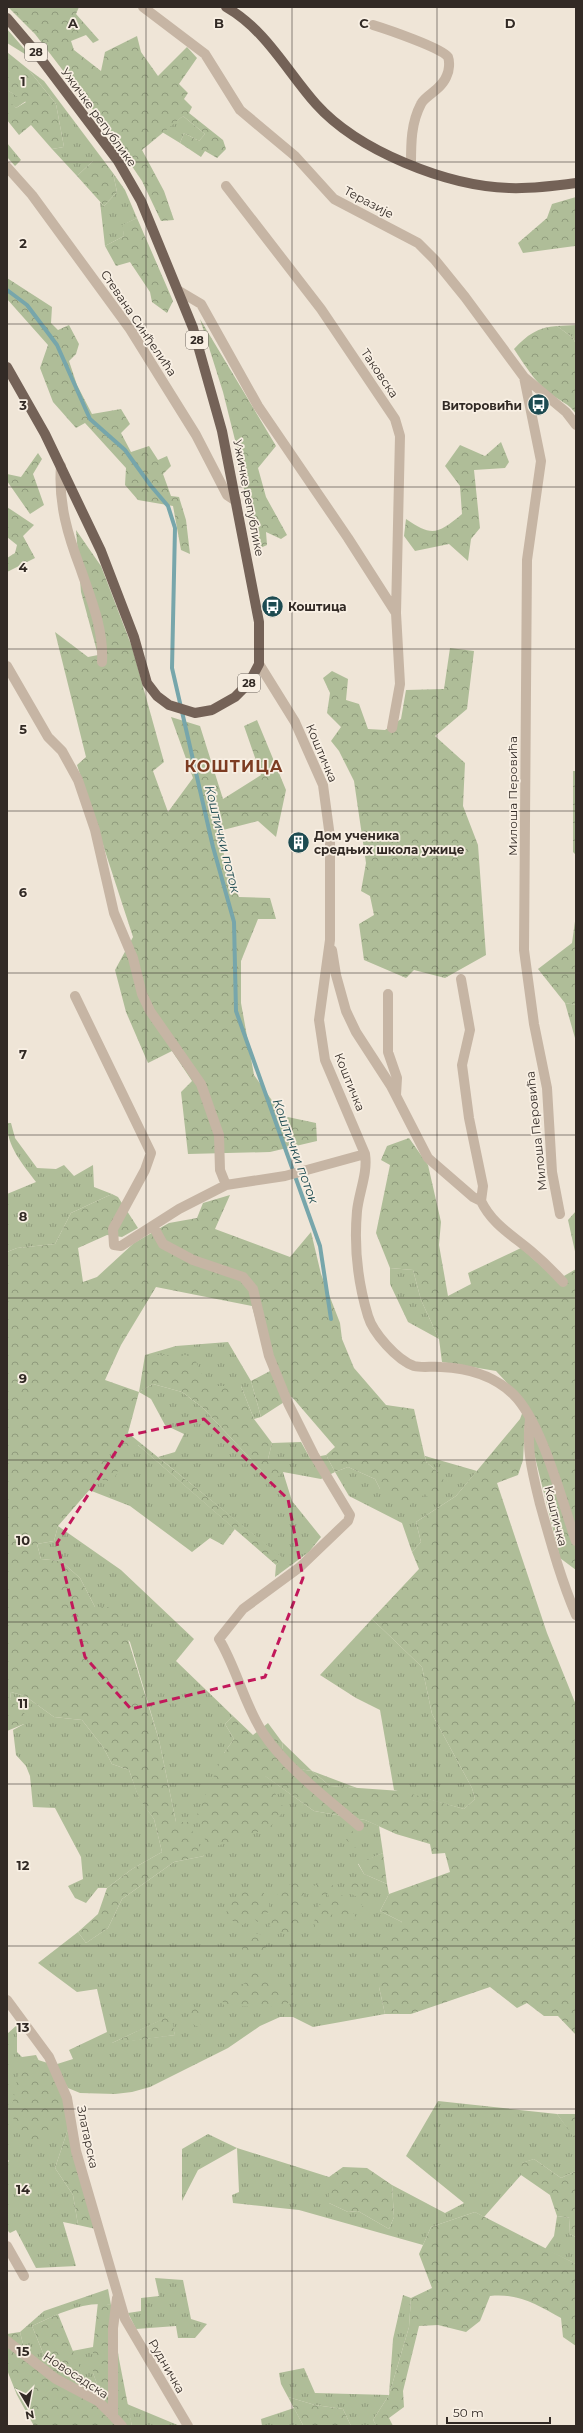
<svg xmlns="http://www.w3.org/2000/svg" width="583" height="2433" font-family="Montserrat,sans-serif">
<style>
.grass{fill:url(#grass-tufts);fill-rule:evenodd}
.forest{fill:url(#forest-crowns)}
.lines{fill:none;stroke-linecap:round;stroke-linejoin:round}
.stream{stroke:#77a6ab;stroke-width:4}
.minor{stroke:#c6b5a4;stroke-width:10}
.major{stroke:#746257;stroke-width:10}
.marked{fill:none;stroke:#c2185b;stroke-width:3;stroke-dasharray:8 5;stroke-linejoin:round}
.grid{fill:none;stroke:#322a25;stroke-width:1;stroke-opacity:0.55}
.labels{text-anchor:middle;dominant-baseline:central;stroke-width:3.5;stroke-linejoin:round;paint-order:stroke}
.shield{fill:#f8efe3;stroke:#6d655e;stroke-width:1}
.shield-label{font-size:11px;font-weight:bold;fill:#322a25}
.street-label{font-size:12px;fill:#322a25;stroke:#f8efe3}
.poi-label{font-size:12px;font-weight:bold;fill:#322a25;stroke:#f8efe3;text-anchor:start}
.water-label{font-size:13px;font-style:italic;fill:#1d4b51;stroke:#f8efe3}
.district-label{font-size:16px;font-weight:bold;letter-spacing:1px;fill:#7d3c22;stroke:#f8efe3}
.grid-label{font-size:13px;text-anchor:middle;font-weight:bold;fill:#322a25;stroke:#f8efe3;stroke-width:3.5;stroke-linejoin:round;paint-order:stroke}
</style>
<defs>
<pattern id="grass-tufts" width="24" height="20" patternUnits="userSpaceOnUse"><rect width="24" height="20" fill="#afbd98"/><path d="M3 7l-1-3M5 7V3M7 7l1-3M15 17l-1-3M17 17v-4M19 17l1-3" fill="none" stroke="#8f9a7c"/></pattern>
<pattern id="forest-crowns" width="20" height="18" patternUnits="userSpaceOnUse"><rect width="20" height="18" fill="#afbd98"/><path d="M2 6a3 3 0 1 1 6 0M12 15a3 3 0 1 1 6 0" fill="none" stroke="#8f9a7c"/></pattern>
</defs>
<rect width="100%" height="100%" fill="#efe5d7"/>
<path class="grass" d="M7 29 33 59 7 43Z
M28 69 44 81 104 161H93L77 176 52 149 64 147 56 104Z
M7 90 26 101 16 108 7 101Z
M183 116 205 134 199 141 184 133 180 143 162 132Z
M7 143 21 160 15 166 7 157Z
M113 173 125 190 137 218 123 225 124 236 105 246 100 202 104 206 117 192Z
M576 325V344L573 338 557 326Z
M565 1003 576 1005V1039L575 1038Z
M7 1123H11L15 1138 37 1168 56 1169 64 1165 74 1176 93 1165 94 1187 112 1194 71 1213 55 1244 17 1248 7 1252V1194L36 1182C22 1163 7 1147 7 1123Z
M576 1211V1256L568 1220Z
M390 1268 413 1270 421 1300 439 1339 408 1322 390 1284Z
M228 1342 251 1381 261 1417 254 1419 241 1386 206 1387 145 1355 176 1346Z
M153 1384 182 1392 203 1408 272 1482 268 1459 272 1443 301 1442 310 1458 326 1455 335 1472 348 1467 375 1479 380 1489 438 1472 426 1462 425 1456 477 1471 456 1496 416 1522 421 1542 412 1552 402 1523 349 1496 335 1472 321 1479 283 1472 292 1501 321 1537 309 1552 275 1577 276 1565 282 1558 158 1457 175 1452 184 1434 165 1425 151 1399 139 1392Z
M138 1445 235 1529 223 1545 210 1538 192 1552 130 1506 89 1490 99 1479 105 1446Z
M58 1526 121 1570 194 1639 176 1661 233 1716 225 1724 234 1739 224 1753 264 1775 314 1811 365 1820 379 1826 383 1853 358 1864 364 1874 387 1884 389 1894 380 1911 402 1922 379 1987 385 2014 313 2027 293 2017H280L260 2026 228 2048 150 2087 132 2092 115 2094 80 2093 68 2088 54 2065 73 2059 69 2050 107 2032 97 1989 77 1992 38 1963 78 1932 86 1943 108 1928 122 1899 174 1862 204 1856 176 1822 159 1740 130 1642 95 1607 80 1578 61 1561 41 1559 37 1544 54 1541ZM170 2016 175 2035 112 2043Z
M372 1619 422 1667 432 1714 472 1788 475 1799 464 1809 394 1790 380 1710 356 1698 320 1675Z
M11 1692 25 1696 54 1717 82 1720 103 1747 112 1764 129 1770 139 1798 154 1819 162 1852 132 1869 107 1888H98L86 1903 75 1898 68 1886 83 1879 81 1857 55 1808 33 1807 30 1776 26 1766 16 1755 13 1730 24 1724 10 1699Z
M282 1742 312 1771 357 1788 330 1786 312 1771 285 1767Z
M17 2025V2052L22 2057 36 2055 39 2061 34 2059 71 2120 55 2168 73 2195 78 2225 63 2222 76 2266 36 2268 16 2230 10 2233 7 2230V2163L9 2161 7 2159V2034Z
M438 2101 557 2114 576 2139V2171L561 2178 534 2159 522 2163 521 2175 484 2217 475 2212 431 2227 423 2245 299 2210 233 2203 232 2195 239 2192 237 2148 198 2170 182 2201V2149L208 2134 237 2148 329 2177V2203L348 2212 358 2211 389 2229 394 2217 392 2185 445 2213 464 2203 406 2156Z
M557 2216 570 2218 569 2234 576 2237V2264L545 2249 554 2236Z
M155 2278 183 2280 191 2319 207 2324 195 2338H178L176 2326 136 2329 128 2313 141 2311V2298L159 2296Z
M108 2289 111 2305C85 2300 56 2315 32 2326L48 2365 28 2364 20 2332 44 2311Z
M403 2295 411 2298 409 2327 389 2395 373 2420 377 2426H351L343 2409 315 2405 288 2397 281 2384 279 2373 304 2368 315 2393 389 2395 393 2339Z
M93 2347V2373L111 2421 89 2391 72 2351Z
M127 2404 180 2426H132Z
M294 2408 303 2425 314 2426H262L261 2419Z"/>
<path class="forest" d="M8 7H79L76 14 99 40 93 43 86 35 71 41 74 50 101 71 105 52 137 36 141 52 158 76 187 47 197 58 179 84 188 93 184 99 192 107 189 113 223 140 226 149 217 158 205 151 201 157 180 143 184 133 199 141 205 134 183 116 142 150 164 191 174 220 161 221 142 181 100 119 35 34Z
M7 52 28 69 56 104 64 147 52 149 31 125 19 135 7 120 8 100 16 108 26 102 7 90Z
M93 161H104L113 173 117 192 104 206 77 176Z
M576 197 575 246 523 253 518 243 547 218 552 204Z
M137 218 173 301 167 313 152 302 150 292 130 262 116 266 105 246 124 236 122 225Z
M7 278 52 307 51 323 58 330 69 325 79 344 76 354 69 361 77 385 92 414 121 409 130 424 121 433 131 452 149 446 158 460 167 456 171 466 163 474 171 496 179 497 186 520 190 554 181 550 173 506 138 500 125 485 126 468 85 423 76 428 53 402 40 368 48 345 7 299Z
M200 319 276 446 258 468 266 497 287 535 281 539 266 532 267 545 254 551 238 452 223 392Z
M557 326 573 338 576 344V414C570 404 558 400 549 393 535 382 524 364 514 349 527 335 538 327 557 326Z
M501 442 509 462 505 468 474 470 480 528 471 539 468 561 449 544 415 551 404 536 406 519C432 537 438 534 462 514L460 486 445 466 460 445 485 456Z
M38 453 42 459 33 474 44 505 30 514 7 481V474L21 477Z
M7 507 34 525 23 536 35 558 7 572V558L15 553 17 545 7 537Z
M76 530 101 566 132 647 164 762 153 771 168 812 193 778 171 717 200 726 223 799 261 775 244 726 257 720 286 790 276 837 258 821 223 830 224 862 239 897 270 898 276 919H258L241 961V1003L254 1075 283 1116 316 1123 317 1141 270 1152 188 1154 181 1092 192 1081 172 1051 148 1063 126 1012 115 970 133 937 77 765 86 757 55 632 88 657 98 655 81 592Z
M450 648 474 651 467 709 435 736 465 763 463 806 478 845 486 955 445 978 414 970 406 978 364 960 359 924 374 915 370 896 361 891 366 863 354 781 339 751 331 741 341 727 327 713 330 693 323 678 332 671 348 679 346 700 359 704 368 729 385 730 401 719 406 690 444 689Z
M573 771H576V855L573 852Z
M576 914V1005L565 1003 538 969 572 943Z
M409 1138 428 1165 441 1222 439 1245 448 1296 471 1284 468 1273 521 1248 557 1280 576 1269V1570L560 1558 534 1453 526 1405 523 1460 518 1475 497 1483 547 1633 576 1705V2035L558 2016H544L527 2003 517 2008 490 1987 411 2014H385L379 1987 380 1947 402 1922 380 1911 389 1894 450 1872 445 1853 432 1854 430 1844 396 1834 365 1820 314 1811 265 1776 285 1810 269 1828 208 1849 197 1815 224 1753 234 1739 225 1724 233 1716 253 1735 268 1723 282 1742 285 1767 312 1771 330 1786 401 1791 464 1809 475 1799 472 1788 432 1714 422 1667 372 1619 419 1569 412 1552 421 1542 416 1522 456 1496 520 1419 526 1403 496 1371 442 1362 439 1339 421 1300 413 1270 390 1268 376 1233 390 1165 381 1160 387 1146Z
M112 1194 118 1197 138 1228 122 1237 107 1235 78 1248 83 1282 97 1277 134 1243 169 1223 197 1218 203 1203 230 1195 215 1229 290 1257 311 1232 321 1274 340 1323 342 1339 354 1368 386 1405 414 1409 426 1462 438 1472 450 1489 435 1505 425 1494 403 1510 380 1489 375 1479 348 1467 335 1472 326 1455 335 1447 292 1397 261 1417 251 1381 270 1371 252 1306 156 1287 121 1345 105 1380 139 1392 145 1355H193L207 1386H241L254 1419 272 1443 268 1459 283 1472 272 1482 203 1408 182 1392 153 1384 139 1392 128 1433 283 1558 276 1565 138 1445 127 1454 105 1447 118 1470 113 1482 99 1479 58 1526 54 1541 37 1544 41 1559 61 1561 80 1578 95 1607H118L159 1740 176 1822H188L204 1856 174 1862 122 1899 108 1928 86 1943 78 1932 98 1914 107 1888 132 1869 162 1852 154 1819 139 1799 129 1770 112 1764 103 1747 82 1720 54 1717 25 1696 11 1692 10 1699 28 1717 24 1724 7 1731V1252L17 1248 55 1244 71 1213Z
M346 1829 357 1833 363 1849 352 1847 346 1839Z
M383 1853 387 1884 364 1874 358 1863Z
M353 1879 367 1890 373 1899 368 1909 362 1906 361 1899 346 1891Z
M321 1881 337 1887 357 1919 341 1921 332 1914 321 1930 316 1931 314 1922 319 1905 330 1902 328 1894 309 1898 311 1888Z
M296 1882 304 1892 301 1922 291 1937 269 1926 280 1904 276 1890Z
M241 1892H263L269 1902V1911L258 1922 252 1917 243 1925 228 1919 225 1903 242 1899Z
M249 1932 268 1936 264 1956 251 1950 245 1957 240 1943Z
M258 1964 277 1988H292L293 2002 271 2007 224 2006 222 1999 246 1982Z
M192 2004 200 2014 201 2028 194 2025 187 2007Z
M171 2015 175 2035 110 2044Z
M35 2059 54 2065C71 2119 85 2173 96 2229L78 2225 73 2195 55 2168 71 2120 38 2144 20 2135 11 2112 20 2064Z
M557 2114H576V2139H575Z
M534 2159 561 2178 576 2171V2237L569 2234 570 2218 557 2216 550 2195 521 2175V2163Z
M343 2167 367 2168 392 2185 394 2217 389 2229 358 2211 348 2212 329 2203V2177Z
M475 2212 576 2264V2346L563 2337 561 2318C537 2305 519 2293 490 2296L480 2321 466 2332 438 2325 419 2326 403 2391 404 2407 389 2418 393 2426H377L373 2420 389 2395 409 2327 411 2298 432 2288 419 2254 431 2227Z
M98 2302 111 2305 119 2359 132 2426H34L17 2395 7 2370V2334L20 2332 28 2364 48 2365 32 2326 58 2314 89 2391 110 2419 93 2373V2347Z
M288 2397 315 2405 343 2409 351 2426 303 2425Z"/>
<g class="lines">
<path class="stream" d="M7 290 27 305 57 345 90 419 125 450 151 486 168 506 175 528 172 668 213 847 234 922 236 1011 320 1246 331 1319"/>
<path class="minor" d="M143 7 205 54 240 110 295 156 334 199 418 243 435 260 465 297 524 377 566 412 576 425
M373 25C386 29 442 48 448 57 450 62 449 71 447 75 442 90 425 95 421 104 411 123 411 143 411 164
M7 167 32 195 130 329 196 435 227 495 236 501
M226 186 321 309 395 419 400 436 396 613 400 684 392 728
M179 291 201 304 258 406 348 538 396 613
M524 377 541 461 527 560 524 950 534 1024 547 1088 552 1172 560 1214
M61 466C58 503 68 536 81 570 91 599 104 630 102 662
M259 664 295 722 323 785 330 837V940L319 1020 325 1060 365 1154C368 1173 359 1192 357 1211 354 1245 358 1283 368 1316 373 1333 397 1360 414 1366 422 1368 433 1366 441 1367 468 1368 494 1376 513 1394 542 1422 562 1502 576 1541
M7 666 48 737 62 751 78 780 95 830 114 913 133 958 142 994 150 1011 201 1084 219 1135 220 1170 226 1185
M332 950 336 975 346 1011 356 1032 391 1086 428 1158 473 1197 481 1201C492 1224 512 1235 531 1251 543 1261 553 1271 563 1282
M461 979 470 1030 462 1065 469 1118 483 1186 481 1201
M388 994V1052L397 1078 396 1095
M75 996 151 1153 145 1170 113 1229 114 1245 121 1246 179 1209 226 1185 285 1176 365 1154
M153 1226 163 1244 193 1260 243 1277 253 1289 269 1356 288 1403 314 1455 350 1515 348 1521 300 1567 243 1609 219 1639C237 1669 244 1704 263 1733 286 1768 328 1799 359 1826
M530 1420C526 1450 533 1475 540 1504 551 1543 560 1577 576 1615
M7 2000 49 2057 67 2098 76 2151 125 2319 188 2426
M7 2246 24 2276
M117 2298 113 2328V2416L122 2426
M7 2341 56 2379 98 2401 113 2416"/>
<path class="major" d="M226 7C266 30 286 70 316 104 358 151 447 186 509 188 532 189 554 186 576 183
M7 18 35 51 118 161 141 201 193 328 222 431 259 622V664L249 683 235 697 212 710 195 713 169 705 157 696 147 683 134 637 101 551 45 434 7 367"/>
</g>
<path class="marked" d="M204 1419 288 1499 303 1578 265 1677 131 1709 85 1657 57 1543 126 1436Z"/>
<path class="grid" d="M146 7V2426M292 7V2426M437 7V2426M7 162H576M7 324H576M7 487H576M7 649H576M7 811H576M7 973H576M7 1135H576M7 1298H576M7 1460H576M7 1622H576M7 1784H576M7 1946H576M7 2109H576M7 2271H576"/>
<defs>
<symbol id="bus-disc" viewBox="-11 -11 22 22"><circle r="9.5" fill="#1d4b51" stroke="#f8efe3"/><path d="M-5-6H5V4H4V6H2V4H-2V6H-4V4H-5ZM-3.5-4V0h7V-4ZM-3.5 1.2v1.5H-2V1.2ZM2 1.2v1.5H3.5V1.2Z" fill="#fff"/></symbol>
<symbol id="building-disc" viewBox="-11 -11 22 22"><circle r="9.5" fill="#1d4b51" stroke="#f8efe3"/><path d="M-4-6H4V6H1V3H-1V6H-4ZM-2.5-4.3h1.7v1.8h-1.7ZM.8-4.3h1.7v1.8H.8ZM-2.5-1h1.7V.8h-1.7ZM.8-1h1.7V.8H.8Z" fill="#fff"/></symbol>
</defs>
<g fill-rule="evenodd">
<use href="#bus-disc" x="526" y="392" width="25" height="25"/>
<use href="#bus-disc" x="260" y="594" width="25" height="25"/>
<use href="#building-disc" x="286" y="830" width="25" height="25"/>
</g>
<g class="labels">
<g class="shield">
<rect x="25" y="43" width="22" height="18" rx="3"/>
<rect x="186" y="331" width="22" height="18" rx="3"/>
<rect x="238" y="674" width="22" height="18" rx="3"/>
</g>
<g class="shield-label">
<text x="36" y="52">28</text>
<text x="197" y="340">28</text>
<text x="249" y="683">28</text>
</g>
<g class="street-label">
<text transform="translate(99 117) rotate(54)">Ужичке републике</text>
<text transform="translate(369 202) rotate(28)">Теразије</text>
<text transform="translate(139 323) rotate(56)">Стевана Синђелића</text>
<text transform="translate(380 373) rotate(56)">Таковска</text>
<text transform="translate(249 498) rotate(79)">Ужичке републике</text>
<text transform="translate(322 753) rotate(67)">Коштичка</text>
<text transform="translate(512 796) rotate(-90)">Милоша Перовића</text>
<text transform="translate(350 1082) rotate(68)">Коштичка</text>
<text transform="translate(536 1131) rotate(-96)">Милоша Перовића</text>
<text transform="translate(556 1516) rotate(76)">Коштичка</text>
<text transform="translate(88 2137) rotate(78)">Златарска</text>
<text transform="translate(167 2366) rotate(60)">Рудничка</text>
<text transform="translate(76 2375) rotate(33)">Новосадска</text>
</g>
<g class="poi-label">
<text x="522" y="405" text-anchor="end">Виторовићи</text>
<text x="288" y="606">Коштица</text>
<text x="314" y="835">Дом ученика<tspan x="314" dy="14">средњих школа ужице</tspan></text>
</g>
<g class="water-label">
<text transform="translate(223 839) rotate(76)">Коштички поток</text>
<text transform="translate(296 1151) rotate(70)">Коштички поток</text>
</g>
<g class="district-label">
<text x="234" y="766">КОШТИЦА</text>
</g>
</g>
<g class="grid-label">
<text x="73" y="28">A</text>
<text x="219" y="28">B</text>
<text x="364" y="28">C</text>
<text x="510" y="28">D</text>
<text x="23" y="86">1</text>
<text x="23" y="248">2</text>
<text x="23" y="410">3</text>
<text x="23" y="572">4</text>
<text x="23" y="734">5</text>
<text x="23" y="897">6</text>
<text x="23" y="1059">7</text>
<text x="23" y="1221">8</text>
<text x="23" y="1383">9</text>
<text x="23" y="1545">10</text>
<text x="23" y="1708">11</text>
<text x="23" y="1870">12</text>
<text x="23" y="2032">13</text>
<text x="23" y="2194">14</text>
<text x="23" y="2356">15</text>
</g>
<rect width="583" height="2433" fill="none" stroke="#322a25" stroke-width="16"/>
<g transform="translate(28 2405) rotate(170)" stroke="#f8efe3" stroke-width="3" paint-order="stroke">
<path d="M0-3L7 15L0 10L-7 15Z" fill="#322a25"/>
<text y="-6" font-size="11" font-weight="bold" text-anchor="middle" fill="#322a25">N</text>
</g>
<path d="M447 2417v6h103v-6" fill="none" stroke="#322a25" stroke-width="2"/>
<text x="453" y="2417" font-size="12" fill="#322a25" stroke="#f8efe3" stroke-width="3" paint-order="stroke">50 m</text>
</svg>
